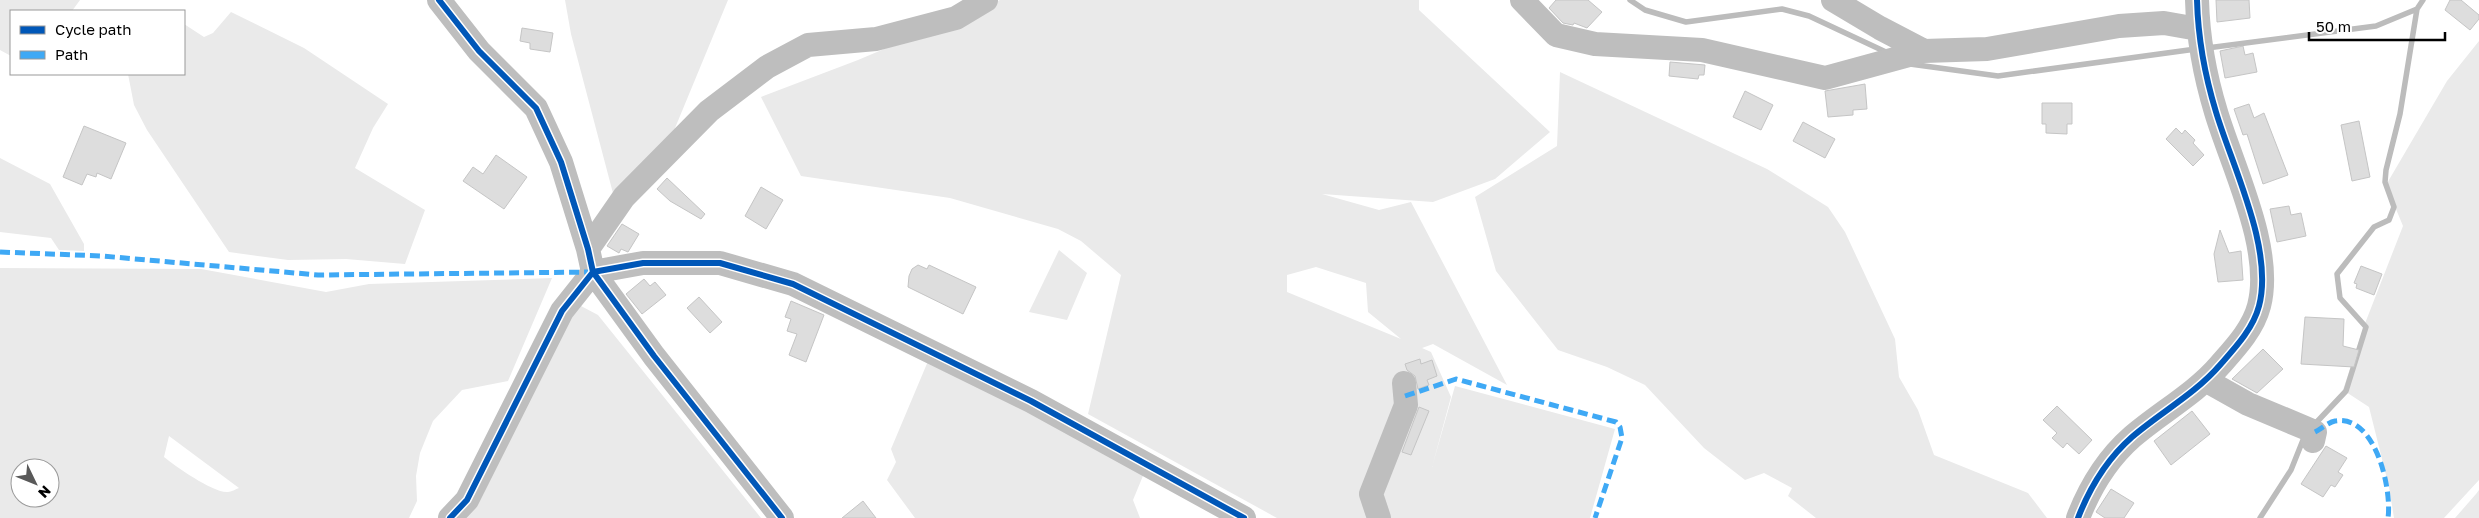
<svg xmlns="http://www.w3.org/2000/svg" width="2479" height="518" font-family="'Golos Text',sans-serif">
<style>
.green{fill:#eaeaea;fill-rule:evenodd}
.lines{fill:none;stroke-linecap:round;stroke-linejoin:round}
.stream{stroke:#bcbcbc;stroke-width:5.5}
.building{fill:#ddd;stroke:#c5c5c5}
.minor{stroke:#bebebe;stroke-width:24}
.quiet{stroke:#3fa9f5;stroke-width:5;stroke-dasharray:10 5;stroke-linecap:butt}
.cycleway-casing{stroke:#fff;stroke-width:9}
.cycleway{stroke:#0057b8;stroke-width:6}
</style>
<rect width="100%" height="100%" fill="#fff"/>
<path class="green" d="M0 0H80L72 11H11V56L0 50Z
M565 0H728L668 145 614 197 571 34Z
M1000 0H1419V10L1550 132 1495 179 1433 202 1322 194 1379 210 1411 202 1507 385 1433 344 1422 348 1431 352 1451 397 1432 467 1455 386 1615 429 1590 518H1277L1088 414 1121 275 1081 241 1058 229 950 198 801 176 761 97 858 60ZM1316 267 1366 283 1368 312 1401 339 1287 292V275Z
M231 12 304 48 388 104 373 128 355 168 425 210 405 264 346 259 288 260 229 252 147 130 134 105 128 74H184V24L204 37 213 33Z
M2479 41V480L2444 518H2394L2389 487 2369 407 2343 390 2364 326 2403 226 2386 185 2447 81Z
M1560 72 1767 169 1828 207 1845 232 1895 339 1899 377 1918 410 1934 455 2028 493 2047 518H1816L1788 496 1792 488 1764 473 1745 480 1704 448 1645 385 1607 367 1558 350 1496 271 1475 197 1557 146Z
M0 158 50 184 84 244V251L59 250 51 238 0 232Z
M1059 250 1087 273 1067 320 1029 312Z
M0 268 201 269 326 292 369 284 552 278 508 381 462 390 433 421 420 453 416 476 417 501 409 518H0ZM169 436 239 488C236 489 231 492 228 492 215 494 175 466 164 457ZM20 468H50V498H20Z
M581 306 598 315 761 518H461L566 323Z
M931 354 1145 471 1133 500 1140 518H915L887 480 896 462 891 449Z
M2479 490V518H2455L2476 494Z"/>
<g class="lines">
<path class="stream" d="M1630 0 1645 10 1686 22 1782 9 1809 16 1888 53
M2207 48 2376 26 2417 9
M1910 64 1998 76 2196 49
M2313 426 2346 391 2366 327 2340 298 2337 274 2374 227 2389 220 2394 207 2385 182 2386 170 2400 114 2417 9 2423 0
M2260 518 2291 470 2305 435"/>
</g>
<path class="building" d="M1556 0H1588L1602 12 1587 28 1574 23 1573 25 1563 23 1549 8Z
M2216 0H2249L2250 18 2217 22Z
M2450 0H2461L2479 15V19L2470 30 2445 10Z
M522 28 553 33 550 52 530 49V43L520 41Z
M2243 46 2245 55 2253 53 2257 72 2225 78 2220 51Z
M1670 62 1705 65 1704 75H1699L1698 79 1669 76Z
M1865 84 1867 109 1853 110V115L1828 117 1825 91Z
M1745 91 1773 105 1761 130 1733 117Z
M2042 103H2072V124H2067V134L2046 133V124H2042Z
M2249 104 2254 118 2264 113 2288 175 2263 184 2247 134 2243 135 2234 109Z
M2359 121 2370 177 2352 181 2341 125Z
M1803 122 1835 139 1825 158 1793 141Z
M84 126 126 143 111 179 97 173 96 177 87 174 82 185 63 177Z
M2176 128 2182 134 2185 130 2195 140 2193 143 2204 155 2193 166 2166 139Z
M496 155 527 177 504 209 463 181 473 167 483 174Z
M667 178 705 214 701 219 670 201 657 189Z
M761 187 783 200 766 229 745 216Z
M2289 206 2291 215 2301 213 2306 236 2277 242 2270 209Z
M622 224 639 234 628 252 621 249 619 253 607 246Z
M2220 230 2229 253 2241 251 2243 280 2218 282 2214 254Z
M918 265 927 269 929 265 976 287 963 314 908 287 909 276 912 269Z
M2361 266 2382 274 2374 295 2356 288 2357 284 2354 283Z
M644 279 650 286 655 282 666 295 642 314 626 294Z
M699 297 722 322 710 333 687 308Z
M791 301 824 315 806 362 789 355 797 334 787 331 791 319 785 317Z
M2305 317 2344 319 2343 346 2359 350 2354 367 2301 364Z
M2263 349 2283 369 2257 393 2232 379Z
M1420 359 1421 364 1432 360 1437 376 1427 380 1429 385 1418 389 1415 376 1407 370 1405 364Z
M2057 406 2092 440 2079 454 2067 443 2063 448 2052 438 2057 433 2043 420Z
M1419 407 1429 411 1411 455 1402 452Z
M2192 411 2210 434 2171 465 2154 441Z
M2326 446 2347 458 2338 472 2343 475 2335 487 2331 485 2323 497 2301 484Z
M2111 489 2134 503 2124 518H2105L2096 512Z
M863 501 876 518H842Z"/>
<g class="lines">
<path class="minor" d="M439 0 479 51 536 108 561 162 588 249 593 272 654 356 782 518
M1522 0 1556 35 1595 44 1702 50 1825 78 1924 51
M1833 0 1880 28 1924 51 1987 49 2119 26 2164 23 2198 29
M588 249 624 197 709 111 767 67 808 45 876 39 956 18 986 0
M2207 381 2248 404 2315 432 2313 441
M450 518 467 500 562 311 593 272 643 263H720L793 284 1031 401 1244 518
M1379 518 1371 494 1406 405 1404 383
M2078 518C2090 487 2107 459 2132 437 2161 412 2195 394 2220 365 2235 348 2253 329 2259 306 2274 249 2232 166 2216 112 2205 76 2198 37 2197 0"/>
<path class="quiet" d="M0 252 102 256 318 275 593 272
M1405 396 1456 379 1616 422 1620 427 1622 438 1595 518
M2315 432C2321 429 2329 422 2335 421 2376 414 2392 490 2388 518"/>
<defs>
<path id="cycleway" d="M439 0 479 51 536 108 561 162 588 249 593 272 654 356 782 518
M450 518 467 500 562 311 593 272 643 263H720L793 284 1031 401 1244 518
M2078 518C2090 487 2107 459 2132 437 2161 412 2195 394 2220 365 2235 348 2253 329 2259 306 2274 249 2232 166 2216 112 2205 76 2198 37 2197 0"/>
</defs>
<use href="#cycleway" class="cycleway-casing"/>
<use href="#cycleway" class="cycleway"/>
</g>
<rect x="10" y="10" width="175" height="65" fill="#ffffff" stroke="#999999"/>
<rect x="20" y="26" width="25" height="8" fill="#0057b8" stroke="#999999"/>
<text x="55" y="35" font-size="15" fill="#000000">Cycle path</text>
<rect x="20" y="51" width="25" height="8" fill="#3fa9f5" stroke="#999999"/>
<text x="55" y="60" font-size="15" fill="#000000">Path</text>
<g transform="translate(35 483) rotate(133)"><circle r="24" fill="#ffffff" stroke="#999999"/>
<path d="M0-4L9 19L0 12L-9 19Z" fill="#595959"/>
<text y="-8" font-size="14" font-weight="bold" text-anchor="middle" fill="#000000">N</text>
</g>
<path d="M2309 32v8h136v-8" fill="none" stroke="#000000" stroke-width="2.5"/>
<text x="2316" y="32" font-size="15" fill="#000000" stroke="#ffffff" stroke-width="4" paint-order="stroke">50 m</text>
</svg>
